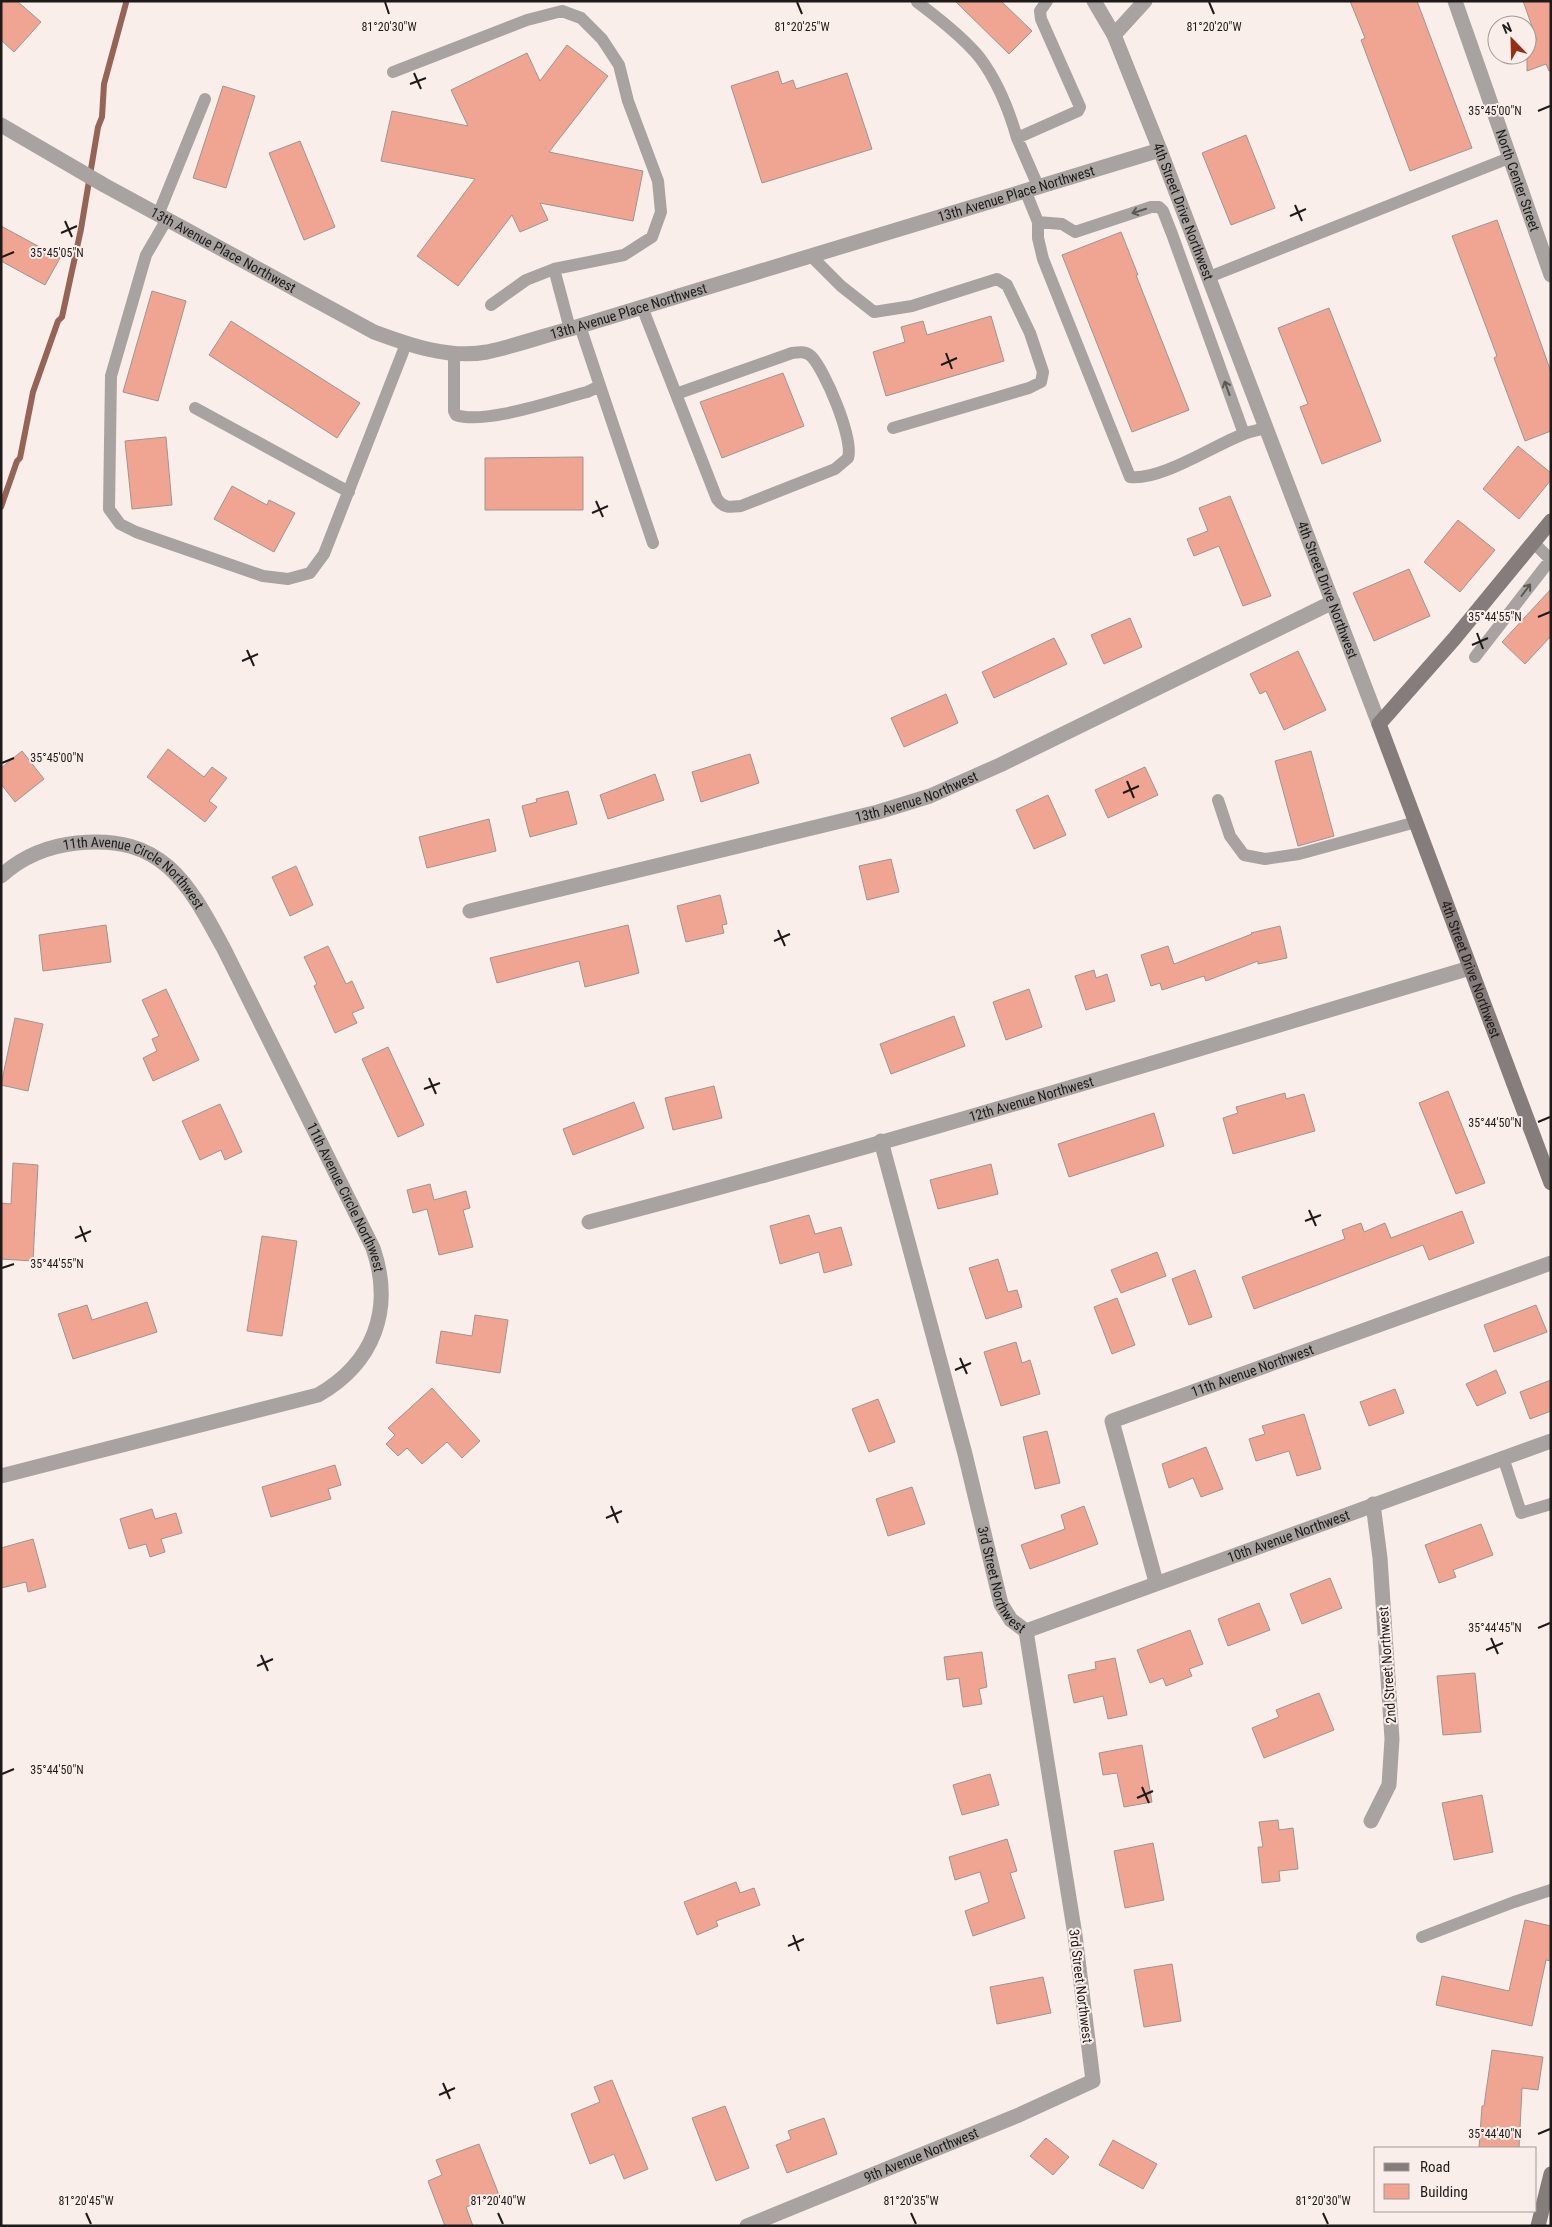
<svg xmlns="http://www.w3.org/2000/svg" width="1552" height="2227" font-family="'Roboto Condensed',sans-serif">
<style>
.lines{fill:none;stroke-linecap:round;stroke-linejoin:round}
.stream{stroke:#966457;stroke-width:6}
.building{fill:#f0a593;stroke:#9f9491}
.lane{stroke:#a8a3a1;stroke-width:12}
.street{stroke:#a8a3a1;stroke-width:15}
.secondary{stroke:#847d7b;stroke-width:15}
.oneway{stroke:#5c5856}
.ticks{fill:none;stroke:#1e1a19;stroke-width:2}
.labels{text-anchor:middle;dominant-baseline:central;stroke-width:4;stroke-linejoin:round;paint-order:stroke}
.street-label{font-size:14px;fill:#1e1a19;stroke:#faeeea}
.ticks-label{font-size:12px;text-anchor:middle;fill:#1e1a19;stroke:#faeeea;stroke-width:4;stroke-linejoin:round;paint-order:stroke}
</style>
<rect width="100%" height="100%" fill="#faeeea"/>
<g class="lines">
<path class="stream" d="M1 507 17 461 20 458 33 392 58 321 62 317 81 229 98 127 102 117 104 84 126 3"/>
</g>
<path class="building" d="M1 1H17L41 22 14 52 1 40Z
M955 1H1001L1032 31 1009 54Z
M1350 1H1417L1472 148 1410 171 1361 40 1365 38Z
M1523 1H1551V71H1549L1546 64 1527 71V44L1537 40Z
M567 45 608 76 549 152 643 171 633 221 540 203 548 220 520 232 512 215 458 286 417 256 475 179 381 161 392 111 468 126 451 90 527 53 540 81Z
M778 71 782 84 793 80 796 89 847 73 872 149 762 183 731 86Z
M223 86 255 96 226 188 193 178Z
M1246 135 1275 208 1231 225 1202 153Z
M300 141 335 227 304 240 269 153Z
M1497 220 1551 372V431L1525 441 1494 358 1497 356 1452 236Z
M1 226 60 258 45 285 1 261Z
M1121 232 1138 275H1136L1189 410 1132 432 1062 255Z
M152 291 186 301 158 401 123 392Z
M1329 308 1381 441 1322 464 1300 407 1308 404 1278 328Z
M991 316 1004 361 886 396 873 352 905 342 901 327 923 321 927 335Z
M231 321 360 403 337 438 209 355Z
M783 373 804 426 722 458 700 402Z
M166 437 172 505 132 509 125 441Z
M1518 446 1551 473V480L1519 519 1483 489Z
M583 457V510H485V458Z
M232 486 267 505 269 500 295 513 274 552 214 519Z
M1230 496 1271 596 1243 606 1219 546 1194 556 1187 539 1208 531 1199 508Z
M1458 520 1495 550 1460 592 1424 562Z
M1409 569 1430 616 1374 641 1353 593Z
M1551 589V636L1525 664 1502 642Z
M1130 618 1142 647 1104 664 1091 635Z
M1054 638 1067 664 994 698 982 672Z
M1298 651 1326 710 1284 730 1266 691 1260 694 1250 674Z
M946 694 958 723 904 747 891 718Z
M168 749 204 777 212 767 227 778 209 801 217 807 205 822 147 777Z
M22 751 44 779 15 802 1 784V768Z
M1311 751 1334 836 1298 846 1275 761Z
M750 754 759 783 701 802 692 772Z
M1145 767 1158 795 1108 818 1095 790Z
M655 774 664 800 608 819 600 795Z
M568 791 577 824 530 837 522 806 537 802 536 799Z
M1048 795 1066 835 1034 849 1016 810Z
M489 819 496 851 427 868 419 837Z
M891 859 899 892 867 900 859 866Z
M296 866 313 905 290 916 272 877Z
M720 895 727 924 722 925 724 933 686 942 677 906Z
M106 925 111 962 43 971 39 935Z
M628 925 639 973 585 987 579 961 497 983 490 958Z
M1280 926 1287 958 1258 964V961L1206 981 1204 976 1162 990 1160 983 1151 986 1141 955 1168 946 1174 964 1252 934 1251 933Z
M328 946 346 984 352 981 364 1008 352 1013 357 1023 335 1033 314 986 317 984 304 957Z
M1094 970 1096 978 1107 974 1115 1001 1086 1010 1075 976Z
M166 989 199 1060 153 1081 143 1058 157 1051 152 1039 159 1036 142 1000Z
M1029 989 1042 1027 1006 1040 993 1002Z
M954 1016 965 1046 891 1074 880 1044Z
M15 1018 43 1024 28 1091 1 1085Z
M388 1047 424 1125 398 1137 362 1059Z
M714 1086 722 1118 673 1130 665 1098Z
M1448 1091 1485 1183 1456 1194 1419 1103Z
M1285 1093 1286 1099 1304 1094 1315 1131 1233 1154 1223 1118 1238 1113 1236 1107Z
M634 1102 644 1128 573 1155 563 1129Z
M220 1104 242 1152 225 1160 221 1150 200 1160 182 1121Z
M1154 1113 1164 1146 1069 1177 1058 1144Z
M13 1163 38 1165 33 1261 1 1259V1203L11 1204Z
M991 1164 998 1194 938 1209 930 1180Z
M430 1184 434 1200 466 1191 470 1208 463 1210 473 1247 439 1255 427 1209 413 1213 407 1190Z
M1462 1211 1474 1243 1429 1260 1423 1245 1254 1309 1242 1277 1345 1239 1342 1230 1361 1223 1364 1232 1385 1223 1391 1238Z
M809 1215 815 1234 841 1227 852 1265 824 1273 819 1252 780 1264 770 1226Z
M262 1236 297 1241 282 1336 247 1331Z
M1157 1252 1166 1276 1121 1293 1111 1270Z
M998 1259 1008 1292 1017 1290 1022 1307 986 1319 969 1268Z
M1195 1270 1212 1317 1189 1325 1172 1279Z
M1117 1298 1135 1345 1112 1354 1094 1307Z
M147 1302 157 1332 73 1359 58 1314 87 1305 92 1320Z
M1536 1305 1547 1332 1494 1352 1484 1325Z
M475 1315 508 1320 500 1373 436 1363 441 1331 472 1336Z
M1016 1342 1022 1363 1030 1360 1040 1394 1001 1406 984 1352Z
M1496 1370 1506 1393 1477 1406 1466 1384Z
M1551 1380V1411L1530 1419 1520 1392Z
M432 1388 480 1441 462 1458 447 1442 422 1464 407 1448 398 1456 386 1444 395 1435 388 1428Z
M1395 1389 1404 1413 1369 1426 1360 1402Z
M878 1399 895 1442 869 1452 852 1409Z
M1304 1414 1321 1469 1297 1476 1289 1451 1256 1461 1249 1439 1265 1434 1262 1426Z
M1047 1431 1060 1483 1035 1489 1023 1437Z
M1206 1447 1223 1489 1201 1497 1193 1478 1169 1488 1162 1464Z
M335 1465 341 1485 328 1489 331 1499 271 1517 262 1487Z
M912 1487 925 1524 888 1536 876 1499Z
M1084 1506 1098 1544 1030 1569 1021 1545 1065 1529 1061 1515Z
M152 1509 155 1519 176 1513 182 1533 161 1539 165 1552 150 1557 146 1544 129 1549 120 1519Z
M1481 1524 1493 1555 1453 1570 1456 1577 1439 1583 1425 1545Z
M33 1539 46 1587 28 1592 26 1582 1 1588V1548Z
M1330 1578 1342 1608 1302 1624 1290 1594Z
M1259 1603 1270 1630 1228 1646 1218 1619Z
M1190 1630 1203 1664 1189 1669 1192 1676 1166 1686 1163 1678 1150 1683 1137 1650Z
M982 1652 987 1687 979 1689 982 1704 963 1707 959 1678 947 1680 944 1657Z
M1115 1658 1127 1715 1108 1719 1103 1696 1074 1703 1068 1675 1096 1669 1095 1662Z
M1475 1673 1481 1732 1443 1735 1437 1676Z
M1319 1693 1334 1730 1264 1758 1252 1728 1279 1717 1276 1710Z
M1142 1745 1152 1802 1124 1807 1117 1773 1103 1775 1099 1753Z
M990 1774 999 1805 962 1815 953 1785Z
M1482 1795 1493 1852 1454 1860 1442 1803Z
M1278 1820 1279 1830 1293 1828 1298 1869 1279 1871 1280 1881 1262 1883 1258 1847H1263L1259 1822Z
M1007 1839 1017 1871 1010 1873 1025 1918 973 1936 965 1911 989 1902 980 1872 955 1880 949 1857Z
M1153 1843 1164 1900 1125 1908 1114 1851Z
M736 1882 740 1893 754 1888 760 1905 716 1921 718 1926 697 1935 684 1902Z
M1525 1920 1551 1926V1961L1546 1960 1532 2026 1436 2005 1442 1976 1509 1991Z
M1172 1964 1181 2021 1144 2027 1134 1970Z
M1043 1977 1051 2013 997 2024 990 1987Z
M1492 2050 1543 2057 1538 2090 1522 2088 1519 2148H1479L1482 2106H1484Z
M612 2080 648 2169 624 2179 614 2154 590 2164 571 2114 600 2102 594 2087Z
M725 2106 749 2168 716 2181 692 2118Z
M824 2118 837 2154 787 2173 776 2145 791 2139 788 2131Z
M1046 2138 1069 2157 1053 2175 1030 2156Z
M1113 2140 1157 2164 1143 2189 1099 2165Z
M479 2144 499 2195 466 2207 473 2226H445L428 2181 442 2175 436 2160Z"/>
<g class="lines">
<path class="lane" d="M917 2C937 17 965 39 980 58 998 82 1009 110 1017 138
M393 72 527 20 562 11 581 18 602 39 619 65 628 101 658 181 661 212 652 237 624 255 554 269 570 329
M1038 186 1017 138 1078 111 1080 107 1041 19 1040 11 1047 1
M1025 190 1038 222V238L1043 259 1130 477C1161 481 1214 445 1244 434 1251 431 1259 430 1266 428
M158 215 205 99
M167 219 146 255 111 376 109 509 120 524 136 532 263 576 288 579 310 573 324 554 406 344
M1038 222 1062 224 1075 232 1151 207H1159L1163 211 1172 234 1244 434
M811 256 841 286 874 312 912 306 997 279 1007 285 1030 333 1043 372 1041 382 1029 388 893 428
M1209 277 1509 158
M491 305 526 280 554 269
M642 307 717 499C724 509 731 507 741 506L835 469 848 458C854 439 825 370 811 356 805 351 799 352 792 353L676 394
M454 352V411L456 415C485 425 555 400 587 392L600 386 580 326
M600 386 653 543
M195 408 349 492
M1533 542 1550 559
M1475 657 1551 559
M1218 800 1230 836 1244 855 1265 859 1299 854 1416 822
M1503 1457 1521 1513 1551 1504
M1422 1937 1514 1902 1551 1890"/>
<g class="street">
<path id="s1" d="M1094 1 1114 35 1160 150 1379 724"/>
<path id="s2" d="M1455 1 1551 275"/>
<path d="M1114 35 1145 1"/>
<path id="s3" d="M1 125 104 185 374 332C409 345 449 359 487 352 515 346 542 336 570 329L1160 150"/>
<path id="s4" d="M1 876C23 856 48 846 77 843 164 834 189 884 225 951L373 1248C394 1309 374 1363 318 1395L1 1476"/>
<path id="s5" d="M470 911 878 812 930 796 1000 765 1333 602"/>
<path id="s6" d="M881 1141 965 1454 1001 1604 1011 1620 1026 1631"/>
<path id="s7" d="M589 1222C885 1146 1177 1055 1470 968"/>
<path id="s8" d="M1156 1582 1112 1421 1551 1263"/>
<path id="s9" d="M1026 1631 1551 1441"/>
<path d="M1371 1821 1389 1785 1392 1739 1380 1558 1373 1504"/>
<path id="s10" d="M747 2226 1019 2115 1093 2081 1075 1935 1026 1631"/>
</g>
<g class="secondary">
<path id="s11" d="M1551 521 1454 639 1379 724 1551 1183"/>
<path d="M1538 2226 1551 2174"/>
</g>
</g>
<defs><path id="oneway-shaft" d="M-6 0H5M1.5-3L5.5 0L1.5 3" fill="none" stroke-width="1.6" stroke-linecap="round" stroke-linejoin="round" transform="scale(1.25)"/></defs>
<g class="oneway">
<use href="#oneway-shaft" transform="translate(1139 211) rotate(162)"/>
<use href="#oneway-shaft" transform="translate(1227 388) rotate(-110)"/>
<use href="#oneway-shaft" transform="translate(1526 590) rotate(-53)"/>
</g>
<path class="ticks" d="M385 2 389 14M797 2 802 14M1209 2 1214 14M414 73 421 89M410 84 426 78M1538 111 1550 106M1295 205 1302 221M1290 216 1306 209M65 221 72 237M61 233 77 226M2 257 14 252M946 353 952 369M941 365 957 358M596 501 603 517M592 513 608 506M1538 617 1550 612M1477 633 1483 649M1472 645 1488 638M247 650 254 666M242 661 258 654M2 763 14 758M1127 781 1134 798M1123 793 1139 786M778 930 785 946M774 941 790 934M429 1078 436 1094M424 1089 440 1083M1538 1122 1550 1117M1309 1210 1316 1226M1305 1221 1321 1215M80 1226 86 1242M75 1238 91 1231M2 1268 14 1264M960 1358 967 1374M955 1370 971 1363M611 1506 618 1523M606 1518 622 1511M1538 1628 1550 1623M1491 1638 1498 1654M1486 1650 1503 1643M261 1655 268 1671M257 1666 273 1659M2 1774 14 1769M1142 1787 1149 1803M1137 1798 1153 1791M793 1935 799 1951M788 1946 804 1939M443 2083 450 2099M439 2095 455 2088M1538 2134 1550 2129M86 2213 91 2224M498 2213 503 2224M911 2213 916 2224M1323 2213 1328 2224"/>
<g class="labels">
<g class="street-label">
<text stroke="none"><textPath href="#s2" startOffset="190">North Center Street</textPath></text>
<text stroke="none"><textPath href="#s3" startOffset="1095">13th Avenue Place Northwest</textPath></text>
<text stroke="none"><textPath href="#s1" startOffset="229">4th Street Drive Northwest</textPath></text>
<text stroke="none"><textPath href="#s3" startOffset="255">13th Avenue Place Northwest</textPath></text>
<text stroke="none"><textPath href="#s3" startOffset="690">13th Avenue Place Northwest</textPath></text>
<text stroke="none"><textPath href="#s1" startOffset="634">4th Street Drive Northwest</textPath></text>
<text stroke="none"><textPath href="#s5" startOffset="461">13th Avenue Northwest</textPath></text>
<text stroke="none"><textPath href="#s4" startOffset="152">11th Avenue Circle Northwest</textPath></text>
<text stroke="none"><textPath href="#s11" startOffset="528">4th Street Drive Northwest</textPath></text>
<text stroke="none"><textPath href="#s7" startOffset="459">12th Avenue Northwest</textPath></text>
<text stroke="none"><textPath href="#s4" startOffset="558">11th Avenue Circle Northwest</textPath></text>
<text stroke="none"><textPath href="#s8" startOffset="316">11th Avenue Northwest</textPath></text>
<text stroke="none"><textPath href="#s9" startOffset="279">10th Avenue Northwest</textPath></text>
<text stroke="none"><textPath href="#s6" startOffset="456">3rd Street Northwest</textPath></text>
<text transform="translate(1387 1665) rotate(-94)">2nd Street Northwest</text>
<text transform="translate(1081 1986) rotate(83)">3rd Street Northwest</text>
<text stroke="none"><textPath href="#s10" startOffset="188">9th Avenue Northwest</textPath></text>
</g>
</g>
<g class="ticks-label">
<text x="389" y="31">81°20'30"W</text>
<text x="802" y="31">81°20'25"W</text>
<text x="1214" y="31">81°20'20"W</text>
<text x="1495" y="115">35°45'00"N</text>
<text x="57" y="257">35°45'05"N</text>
<text x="1495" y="621">35°44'55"N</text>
<text x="57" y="762">35°45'00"N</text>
<text x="1495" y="1127">35°44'50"N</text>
<text x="57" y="1268">35°44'55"N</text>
<text x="1495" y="1632">35°44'45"N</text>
<text x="57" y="1774">35°44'50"N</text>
<text x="1495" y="2138">35°44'40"N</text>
<text x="86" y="2205">81°20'45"W</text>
<text x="498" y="2205">81°20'40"W</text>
<text x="911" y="2205">81°20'35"W</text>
<text x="1323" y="2205">81°20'30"W</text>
</g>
<rect width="1552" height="2227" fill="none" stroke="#1e1a19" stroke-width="5"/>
<rect x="1374" y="2147" width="162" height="65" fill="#faeeea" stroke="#a29996"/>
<rect x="1384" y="2163" width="25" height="8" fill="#847d7b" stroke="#a29996"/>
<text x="1420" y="2172" font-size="15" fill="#1e1a19">Road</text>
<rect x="1384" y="2184" width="25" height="15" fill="#f0a593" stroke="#a29996"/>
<text x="1420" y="2197" font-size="15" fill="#1e1a19">Building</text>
<g transform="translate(1512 40) rotate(337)"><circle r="24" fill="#faeeea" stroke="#a29996"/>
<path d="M0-4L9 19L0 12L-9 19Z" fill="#962e13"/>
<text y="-8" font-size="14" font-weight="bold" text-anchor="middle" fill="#1e1a19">N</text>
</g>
</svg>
